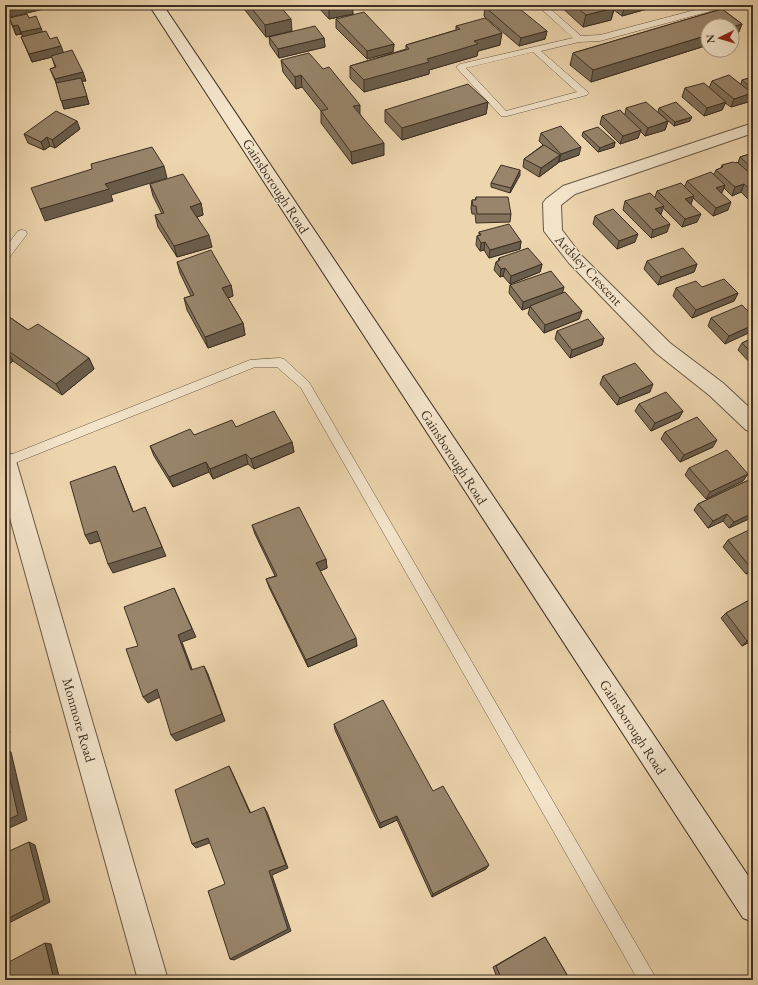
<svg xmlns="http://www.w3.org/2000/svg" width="758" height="985" font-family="'EB Garamond',serif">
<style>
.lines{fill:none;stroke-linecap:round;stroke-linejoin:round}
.service-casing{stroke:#685845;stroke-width:1}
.minor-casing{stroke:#685845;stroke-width:2}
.secondary-casing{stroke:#3c2f22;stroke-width:2}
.service{fill:#f3e4ca;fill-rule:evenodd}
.minor{fill:#f3e4ca;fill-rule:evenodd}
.secondary{fill:#f3e4ca;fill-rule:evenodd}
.wall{fill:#83725c;stroke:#3c2f22}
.shaded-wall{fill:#6a5d4b;stroke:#3c2f22}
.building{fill:#98856b;stroke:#3c2f22}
.labels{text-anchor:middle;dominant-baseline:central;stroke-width:3;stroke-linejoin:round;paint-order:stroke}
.street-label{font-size:14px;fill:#3c2f22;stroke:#f3e4ca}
</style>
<rect width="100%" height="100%" fill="#edd5ae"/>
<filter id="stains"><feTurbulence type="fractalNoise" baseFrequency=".005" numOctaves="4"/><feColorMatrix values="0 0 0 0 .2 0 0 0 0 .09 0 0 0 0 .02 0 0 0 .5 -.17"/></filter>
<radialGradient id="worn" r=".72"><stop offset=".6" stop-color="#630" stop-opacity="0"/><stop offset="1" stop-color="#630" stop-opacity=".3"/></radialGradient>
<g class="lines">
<defs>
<path id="service" d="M537 5H546L581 36 600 35 714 5H727L726 7 600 41 579 42 541 51 589 93 587 95 507 116H501L456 67 460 64 573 38ZM533 52 577 92 506 111 466 68Z
M22 230 26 231 27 234 9 258 5 259V248L18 231Z
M280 358 284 359 309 382 657 980H638L301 388 277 367H255L5 467V457L250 360Z"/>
<path id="minor" d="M753 123V133L575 194 561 205 562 230 581 255 670 343 723 383 753 411V432L746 430 709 395 656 353 569 263 547 235 544 231 543 203 546 199 563 186Z
M5 452 13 455 16 461 168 980H138L5 500Z"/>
<path id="secondary" d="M149 5H163L753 883V922L743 918Z"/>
</defs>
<use href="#service" class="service-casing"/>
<use href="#minor" class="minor-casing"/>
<use href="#secondary" class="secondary-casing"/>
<use href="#service" class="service"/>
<use href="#minor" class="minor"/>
<use href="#secondary" class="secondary"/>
</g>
<path class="wall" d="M241 5H279L292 31 266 37Z
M316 5H352L353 14 329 19Z
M559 5H661L622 16 614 10 611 20 583 27Z
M485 7 547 31 545 39 519 46 484 16Z
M722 9 742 24 737 36 732 38V26H708V45L591 82 570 65 573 53Z
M9 18H29L41 28 42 32 63 53 86 81H82L89 104 64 109 57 85 50 69 55 67 52 57 32 62 21 37 23 36 21 34 16 35Z
M336 19 394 44 393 52 367 59 336 28Z
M456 26 500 45 478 51 477 56 429 70V74L364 92 350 78V66L406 49V45L456 30Z
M269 37 324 38 325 47 279 58 270 45Z
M281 60 360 114 384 155 352 164 321 123V111L302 87 296 89 283 72Z
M753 77V94L752 93 748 102 731 107 725 103 722 110 704 116 682 97 685 88H709L712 81 741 84 742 80Z
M488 102 486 114 402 140 385 122V110Z
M626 108 668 121 665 130 645 136 640 131 638 138 620 144 600 124 602 116 625 115Z
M659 108 690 121 674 126 658 112Z
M80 129 55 148 50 146 44 150 28 143 24 134Z
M583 132 615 142 614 147 598 152 582 136Z
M541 133 579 155 559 162 558 163 539 177 523 167 524 159 543 145 539 141Z
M753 153V197L748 199 741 192 732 196 724 188 721 193 728 210 713 216 693 198 691 204 697 222 682 227 663 208 661 214 667 232 651 238 623 210 625 201 655 197 657 191 685 186 687 181 714 174 716 170 721 168 722 165 738 163 740 157Z
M520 175 510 193 491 187V183Z
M150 184 201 203 203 215 197 217 212 247 177 257 158 227 155 215 162 214 153 196Z
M476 197 511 214 510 222 476 223 475 214H472L471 208 472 200H475Z
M595 216 635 242 617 249 593 224Z
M479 232 521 241 520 249 489 258 484 250 480 251 476 245 477 236H479Z
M499 258 542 264 540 272 510 284 503 276 500 277 494 270 496 262 498 261Z
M647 261 697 264 694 272 658 285 644 269Z
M177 262 231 285 233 296 228 298 243 323 245 335 208 348 187 310 184 298 191 296 180 273Z
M510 285 563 293 582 311 579 319 544 333 528 314 530 307 522 310 509 293Z
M702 287 738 293 734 301 692 318 673 296 676 288Z
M5 314 28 330 89 358 94 369 62 395 13 361 5 368Z
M753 316 725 344 708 326 711 318Z
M557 331 604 338 602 345 570 358 555 339Z
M753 338V366L738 350 742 343Z
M603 376 650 392 617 405 600 384Z
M639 404 683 411 679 418 651 431 635 411Z
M236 427 292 442 294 452 254 469 248 464 213 479 209 472 173 487 154 456 150 446 194 435Z
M665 432 713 447 680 462 661 439Z
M689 468 748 474 743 481 706 499 685 475Z
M753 478V517L729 528 723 521 708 528 694 510 698 504Z
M252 525 326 559 327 568 320 571 357 646 308 667 269 587 266 579 275 576 255 534Z
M728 540 753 570 746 574 723 547Z
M753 598V640L742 646 721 618 726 613Z
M334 724 433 791 486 869 432 897 397 820 380 828 335 730Z
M545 937 570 980H498L493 967Z"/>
<path class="shaded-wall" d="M24 5H47L48 8 11 17 8 9Z
M339 5H352L353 14 329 19V7Z
M625 5H661L622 16Z
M614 8 611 20 583 27 586 15Z
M291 19 292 31 266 37 265 25Z
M742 24 737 36 732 38V27Z
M18 25 21 34 16 35 13 26Z
M41 28 44 36 24 41 21 32Z
M547 31 545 39 519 46 521 38Z
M502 33 500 45 478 51 477 56 429 70V74L364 92V80L427 59 474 41Z
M708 35V45L591 82 593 70Z
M324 38 325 47 279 58 278 49Z
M394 44 393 52 367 59V51Z
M61 46 64 54 32 62 29 54Z
M83 72 86 81H82L89 104 64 109 55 79Z
M301 75 302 87 296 89 295 77Z
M752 93 748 102 731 107 734 99Z
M488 102 486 114 402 140V128Z
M726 102 722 110 704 116 707 108Z
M360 105V117L353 106Z
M692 117 690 121 674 126 675 122Z
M77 121 80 129 55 148 52 140Z
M668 121 665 130 645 136 648 128Z
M641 130 638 138 620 144 623 136Z
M47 137 50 146 44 150 41 142Z
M615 142 614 147 598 152 600 148Z
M384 143V155L352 164 351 152Z
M581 147 579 155 559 162 561 154Z
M560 155 558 163 539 177 541 168Z
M164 166 167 178 111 195 113 201 45 221 40 209 105 184Z
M520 170V175L510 193 511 188Z
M744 184 741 192 732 196 735 187Z
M725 185 722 193 712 196 716 188Z
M753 190V197L748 199 752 191Z
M694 196 691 204 685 199Z
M731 202 728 210 713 216 716 208Z
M201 203 203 215 193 218 190 207Z
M664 206 661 214 655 209Z
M701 214 697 222 682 227 685 219Z
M670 224 667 232 651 238 653 230Z
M638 234 635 242 617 249 619 241Z
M209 235 212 247 177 257 174 246Z
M521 241 520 249 489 258 490 250Z
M485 242 484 250 480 251 481 243Z
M542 264 540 272 510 284 511 276Z
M697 264 694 272 658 285 661 277Z
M505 268 503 276 500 277 501 269Z
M231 285 233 296 225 299 222 288Z
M564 287 562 295 522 310 523 302Z
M738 293 734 301 692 318 696 310Z
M582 311 579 319 544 333 545 325Z
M243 323 245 335 208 348 205 337Z
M753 325V331L725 344 729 336Z
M604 338 602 345 570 358 572 350Z
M7 350 13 361 5 368V352Z
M89 358 94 369 62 395 56 384Z
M653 384 650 392 617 405 620 398Z
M683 411 679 418 651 431 655 423Z
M717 440 713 447 680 462 684 455Z
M292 442 294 452 254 469 251 459Z
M246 454 248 464 213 479 210 469Z
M206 462 209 472 173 487 169 477Z
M115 466 137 521 133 512Z
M748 474 743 481 706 499 710 492Z
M145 507 166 556 113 573 108 564Z
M753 513V517L729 528 734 522Z
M727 514 723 521 708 528 713 521Z
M97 531 103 540 90 544 85 535Z
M326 559 327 568 318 572 316 563Z
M753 567V570L746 574 751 568Z
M174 588 196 637 182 642 195 677 191 670 178 635Z
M356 638 357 646 308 667 306 660Z
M753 638V640L742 646 747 641Z
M204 666 208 674 225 721 176 741 171 735Z
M157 689 162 696 148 703 143 697Z
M5 712 10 733 5 735Z
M5 748 11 752 27 820 5 830Z
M229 766 232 772 253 818 250 813Z
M264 807 267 812 288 868 272 875 291 931 234 960 230 959Z
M397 816V820L380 828V823Z
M208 838 212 842 196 848 192 844Z
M29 842 35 845 50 902 5 925V920Z
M489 865 486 869 432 897 433 894Z
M45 943 51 944 60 980H54Z"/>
<path class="building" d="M6 5H24L8 9Z
M249 5H279L291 19 265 25Z
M327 5H339L329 7Z
M493 5H515L547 31 521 38 485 7Z
M574 5H610L614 8 586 15Z
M722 9 742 24 732 27V26H708V35L593 70 573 53Z
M364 12 394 44 367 51 336 19Z
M27 14 29 18 36 16 41 28 21 32 18 25 13 26 9 18Z
M485 18 502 33 474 41 478 44 427 59 429 62 364 80 350 66 409 49 406 45 460 29 456 26Z
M315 26 324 38 278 49 269 37Z
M46 31 50 39 57 37 61 46 29 54 21 37Z
M72 50 83 72 55 79 50 69 56 67 51 56Z
M309 53 323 69 329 67 360 105 353 106 384 143 351 152 321 111 328 109 301 75 295 77 281 60Z
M729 75 752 93 734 99 712 81Z
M753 77V89L742 80Z
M81 78 87 96 61 101 56 83Z
M704 83 726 102 707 108 685 88Z
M468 84 488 102 402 128 385 110Z
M646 102 668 121 648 128 626 108Z
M676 102 692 117 675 122 659 108Z
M620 110 641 130 623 136 602 116Z
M56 111 77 121 52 140 47 137 41 142 24 134Z
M561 126 581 147 561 154 541 133Z
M598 127 615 142 600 148 583 132Z
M544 145 560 155 541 168 524 159Z
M152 147 164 166 105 184 109 189 40 209 31 188 92 169 91 164Z
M753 153V169L740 157Z
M733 162 735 163 737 162 752 175H753V190L752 191 744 184 735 187 716 170 723 167 722 165Z
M501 165 520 170 511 188 491 183Z
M711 172 725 185 716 188 731 202 716 208 687 181Z
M183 174 201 203 190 207 209 235 174 246 155 215 164 213 150 184Z
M681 183 694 196 685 199 701 214 685 219 657 191Z
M650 193 664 206 655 209 670 224 653 230 625 201Z
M476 197H508L511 214H477L476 206H473L472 200H476Z
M613 209 638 234 619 241 595 216Z
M509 224 521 241 490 250 485 242 481 243 477 236 481 235 479 232Z
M528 248 542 264 511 276 505 268 501 269 496 262 500 260 499 258Z
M683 248 697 264 661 277 647 261Z
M211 250 231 285 222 288 243 323 205 337 184 298 194 295 177 262Z
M551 271 564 287 523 302 510 285Z
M724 279 738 293 696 310 676 288 696 281 702 287Z
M565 292 582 311 545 325 530 306Z
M742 305 753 316V325L729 336 711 318Z
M5 314 28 330 38 324 89 358 56 384 7 350 5 352Z
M588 319 604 338 572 350 557 331Z
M753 338V354L742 343Z
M635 363 653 384 620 398 603 376Z
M666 392 683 411 655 423 639 404Z
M274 411 292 442 251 459 246 454 210 469 206 462 169 477 150 446 190 429 194 435 232 420 236 427Z
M697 417 717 440 684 455 665 432Z
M727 450 748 474 710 492 689 468Z
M115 466 133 512 145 507 162 547 108 564 97 531 85 535 70 482Z
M753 478V513L734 522 727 514 713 521 698 504Z
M299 507 326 559 316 563 356 638 306 660 266 579 277 576 252 525Z
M753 528V567L751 568 728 540Z
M174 588 192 629 178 635 191 670 204 666 222 714 171 735 157 689 143 697 126 649 138 646 124 607Z
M753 598V638L747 641 726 613Z
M383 700 433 791 443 786 489 865 433 894 397 816 380 823 334 724Z
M5 757 18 815 5 821Z
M229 766 250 813 264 807 286 865 269 871 288 929 230 959 208 891 225 884 208 838 192 844 175 790Z
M29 842 44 900 5 920V853Z
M545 937 570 980H502L496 966Z
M45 943 54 980H5V964Z"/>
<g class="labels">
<g class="street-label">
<text transform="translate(276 186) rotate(57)">Gainsborough Road</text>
<text transform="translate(589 270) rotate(47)">Ardsley Crescent</text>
<text transform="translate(454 457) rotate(57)">Gainsborough Road</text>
<text transform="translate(79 720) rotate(74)">Monmore Road</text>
<text transform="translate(633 727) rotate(57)">Gainsborough Road</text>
</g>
</g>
<rect width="758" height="985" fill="none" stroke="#edd5ae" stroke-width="20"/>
<rect x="6" y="6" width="746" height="973" fill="none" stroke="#3c2f22" stroke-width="2"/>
<rect x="10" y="10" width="738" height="965" fill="none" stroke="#3c2f22"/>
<g transform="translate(720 38) rotate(265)"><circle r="19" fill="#f3e4ca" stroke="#aa9c87"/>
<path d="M0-3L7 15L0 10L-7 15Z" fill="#8f2418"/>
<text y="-6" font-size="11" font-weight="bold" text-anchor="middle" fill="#3c2f22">N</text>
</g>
<rect width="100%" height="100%" filter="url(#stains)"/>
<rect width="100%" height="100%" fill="url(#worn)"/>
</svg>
